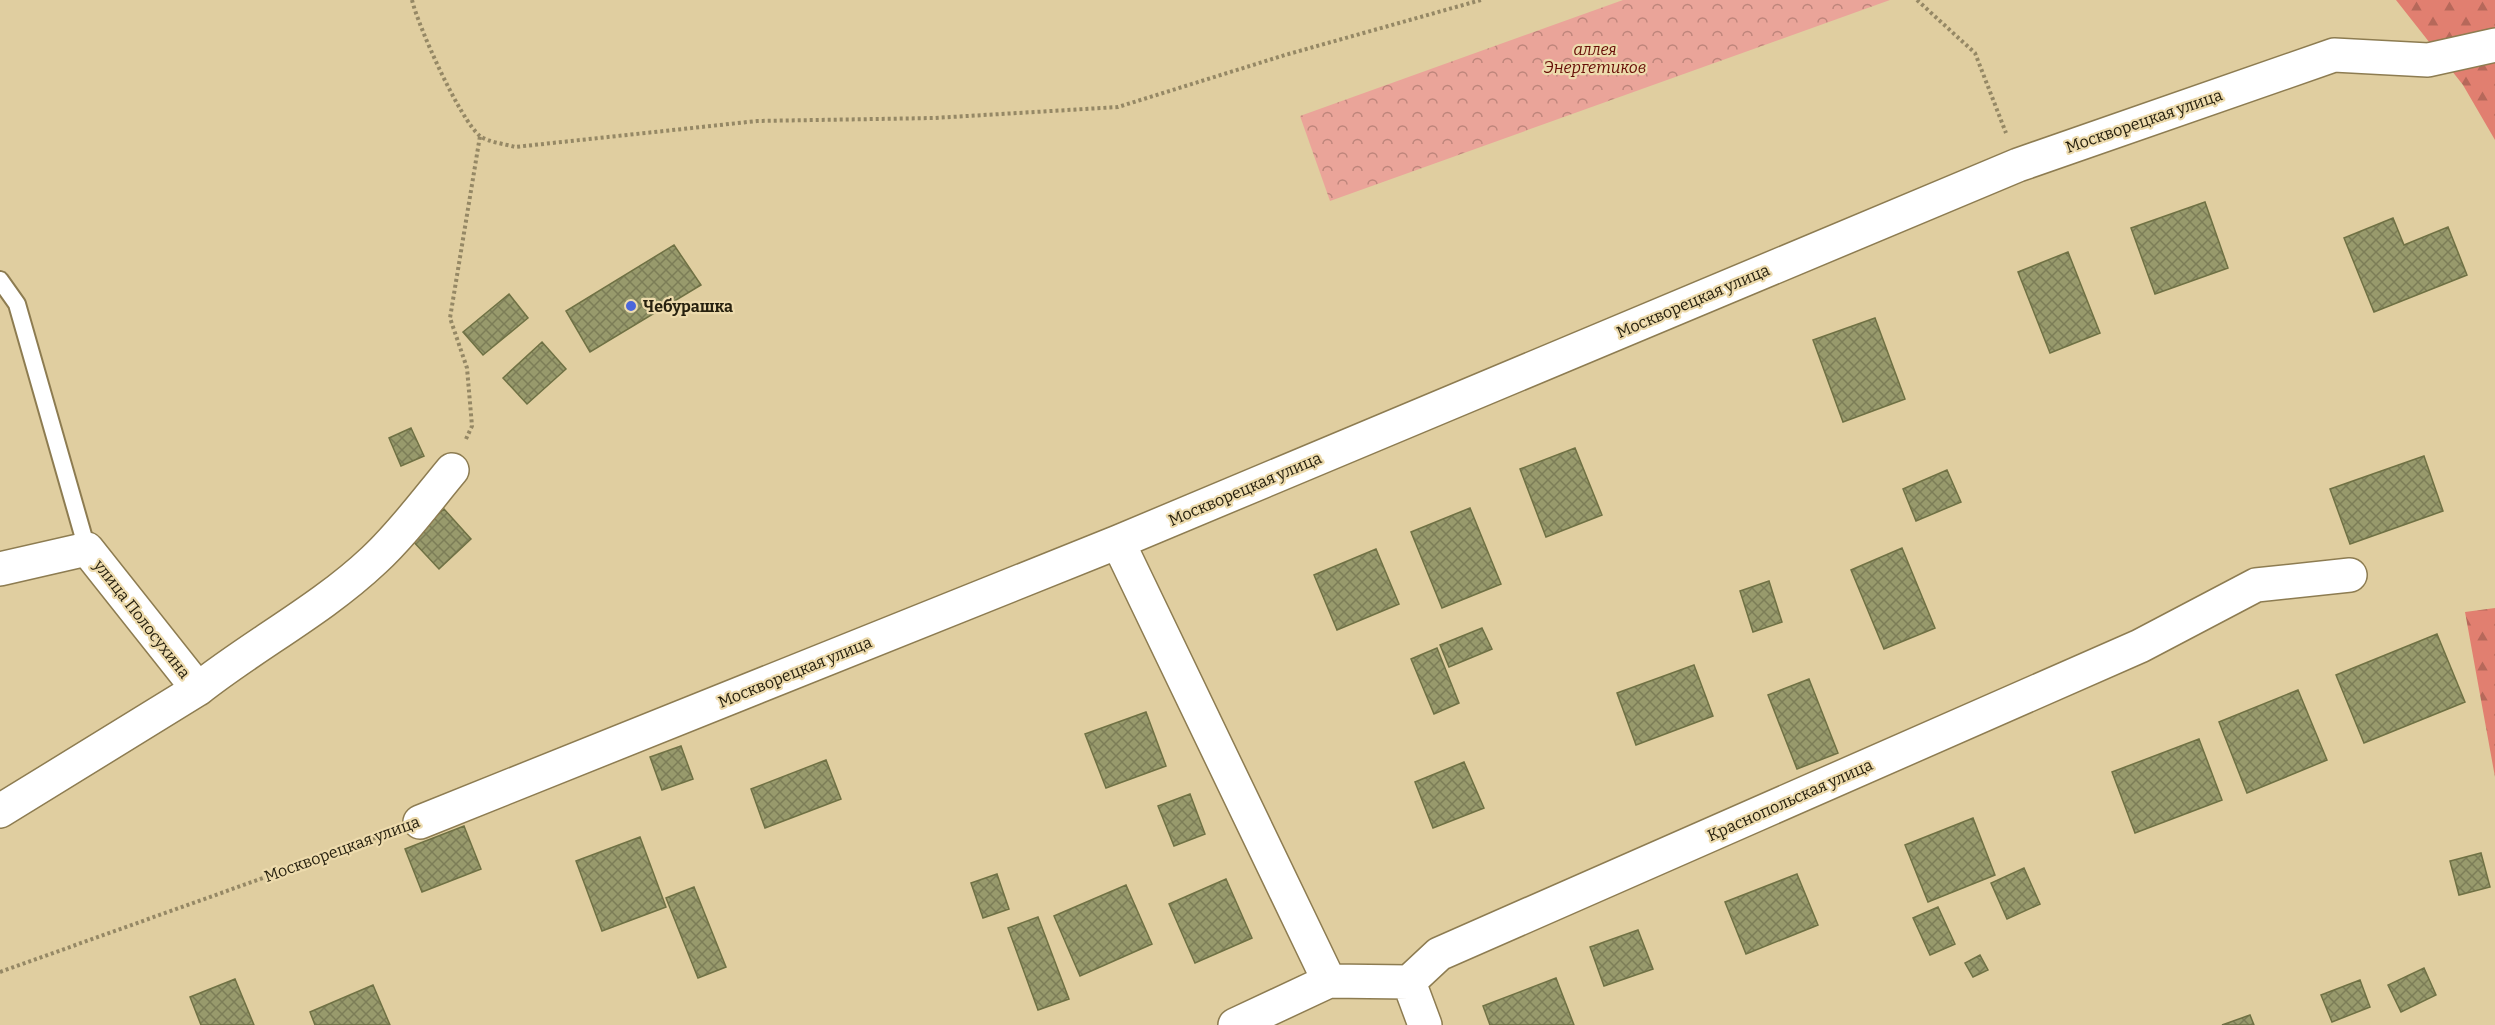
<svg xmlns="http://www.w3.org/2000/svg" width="2495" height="1025" font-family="Bitter,serif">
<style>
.forest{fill:url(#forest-firs)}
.park{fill:url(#park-crowns)}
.building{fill:url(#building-cross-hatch);stroke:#6f7144;stroke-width:1.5}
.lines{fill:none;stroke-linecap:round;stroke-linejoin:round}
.service-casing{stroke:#8d7c51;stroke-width:20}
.minor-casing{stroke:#8d7c51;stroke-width:36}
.path{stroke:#958865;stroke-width:4;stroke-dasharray:3 3;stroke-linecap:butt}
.service{stroke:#fff;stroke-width:16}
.minor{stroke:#fff;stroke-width:33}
.poi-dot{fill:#4c67db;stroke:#eddbad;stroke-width:2}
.labels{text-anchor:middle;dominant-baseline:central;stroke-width:4.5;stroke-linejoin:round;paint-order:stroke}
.park-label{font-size:16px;font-style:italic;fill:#660d06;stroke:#eddbad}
.street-label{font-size:16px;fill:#27210f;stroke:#eddbad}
.poi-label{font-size:16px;font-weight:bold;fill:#27210f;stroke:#eddbad;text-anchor:start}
</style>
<defs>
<pattern id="forest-firs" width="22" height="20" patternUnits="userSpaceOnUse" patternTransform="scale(1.5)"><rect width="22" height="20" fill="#e17f70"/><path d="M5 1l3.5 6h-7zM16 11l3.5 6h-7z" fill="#b6685a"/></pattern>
<pattern id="park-crowns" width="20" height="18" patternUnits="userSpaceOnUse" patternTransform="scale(1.5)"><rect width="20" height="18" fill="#eaa499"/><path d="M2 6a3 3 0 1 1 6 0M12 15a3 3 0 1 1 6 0" fill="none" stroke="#be857b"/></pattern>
<pattern id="building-cross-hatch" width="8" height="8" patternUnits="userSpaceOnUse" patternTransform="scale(1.5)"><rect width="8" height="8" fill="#989a6c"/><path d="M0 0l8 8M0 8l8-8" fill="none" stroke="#7c7d57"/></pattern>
</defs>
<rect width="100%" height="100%" fill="#e0cea0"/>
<path class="forest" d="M2396 0H2495V140L2463 85Z
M2495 608V777L2465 612Z"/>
<path class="park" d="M1623 0H1890L1330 201 1300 116Z"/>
<path class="building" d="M2205 202 2228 268 2155 294 2131 228Z
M2393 218 2404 245 2448 227 2467 275 2374 312 2344 238Z
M674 245 701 285 590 352 566 311Z
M2068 252 2100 333 2050 353 2018 272Z
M509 294 528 318 483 355 463 332Z
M1875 318 1905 399 1843 422 1813 340Z
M542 342 566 369 527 404 503 378Z
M411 428 424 456 401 466 389 438Z
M1575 448 1602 515 1546 537 1520 469Z
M2424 456 2443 511 2350 544 2330 489Z
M1947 470 1961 502 1916 521 1903 489Z
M1470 508 1501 584 1442 608 1411 532Z
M444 509 471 539 439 569 411 539Z
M1902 548 1935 628 1884 649 1851 570Z
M1376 549 1399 604 1337 630 1314 575Z
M1769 581 1782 622 1753 632 1740 591Z
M1482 628 1492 649 1449 667 1440 645Z
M2437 634 2465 702 2364 743 2336 675Z
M1437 648 1459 703 1434 714 1411 659Z
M1694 665 1713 716 1636 745 1617 693Z
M1809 679 1838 753 1797 769 1768 695Z
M2298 690 2327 760 2247 793 2219 722Z
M1146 712 1166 766 1106 788 1085 734Z
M2199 739 2222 800 2135 833 2112 772Z
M681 746 693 779 662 790 650 757Z
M826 760 841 799 765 828 751 789Z
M1464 762 1484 808 1433 828 1415 782Z
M1190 794 1205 834 1174 846 1158 806Z
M1973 818 1995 875 1928 902 1905 845Z
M464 826 481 869 422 892 405 849Z
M640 837 666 907 602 931 576 861Z
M2481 853 2490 887 2459 895 2450 861Z
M2024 868 2040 904 2007 919 1991 883Z
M997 874 1009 909 983 918 971 883Z
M1797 874 1818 925 1746 954 1725 902Z
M1226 879 1252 938 1195 963 1169 904Z
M1126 885 1152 944 1080 976 1054 916Z
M694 887 726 967 698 978 666 898Z
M1938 907 1955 944 1930 955 1913 918Z
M1038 917 1069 999 1038 1010 1008 928Z
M1638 930 1653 969 1604 986 1590 947Z
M1980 955 1988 970 1973 977 1965 963Z
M2424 968 2436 995 2401 1012 2388 985Z
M1556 978 1574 1025H1490L1483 1006Z
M235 979 254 1025H201L190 997Z
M2360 980 2370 1007 2332 1022 2321 995Z
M373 985 390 1025H315L310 1012Z
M2250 1015 2254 1025H2222Z"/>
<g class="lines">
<defs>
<path id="service" d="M0 280 17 304 87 549"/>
<path id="minor" d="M1118 542 1329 981
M0 569 87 549 198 689 0 811
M198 689C255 644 321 610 374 560 403 533 427 500 452 470
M420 822 1118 542 2018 165 2334 55 2428 60 2495 45
M1409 982 1425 1025
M1235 1025 1329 981 1409 982 1439 954 2140 646 2256 585 2350 575"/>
</defs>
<use href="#service" class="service-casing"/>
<use href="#minor" class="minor-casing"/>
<path class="path" d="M412 0C418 26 460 120 480 136 488 142 505 144 515 147L757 121 934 118 1118 107 1285 55 1481 0
M1917 0 1975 53 2006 133
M466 439 472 426 467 368 450 318 480 136
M0 972 389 833"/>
<use href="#service" class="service"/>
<use href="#minor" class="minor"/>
</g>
<circle class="poi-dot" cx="631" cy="306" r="6"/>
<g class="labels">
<g class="park-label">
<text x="1595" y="49">аллея<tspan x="1595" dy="18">Энергетиков</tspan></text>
</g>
<g class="street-label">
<text transform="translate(2144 121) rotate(-19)">Москворецкая улица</text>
<text transform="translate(1693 301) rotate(-23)">Москворецкая улица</text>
<text transform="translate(1245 489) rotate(-23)">Москворецкая улица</text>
<text transform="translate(142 619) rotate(52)">улица Полосухина</text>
<text transform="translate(795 672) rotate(-22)">Москворецкая улица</text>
<text transform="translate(1790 800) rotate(-24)">Краснопольская улица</text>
<text transform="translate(342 849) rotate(-20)">Москворецкая улица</text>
</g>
<g class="poi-label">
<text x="643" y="306">Чебурашка</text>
</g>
</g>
</svg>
